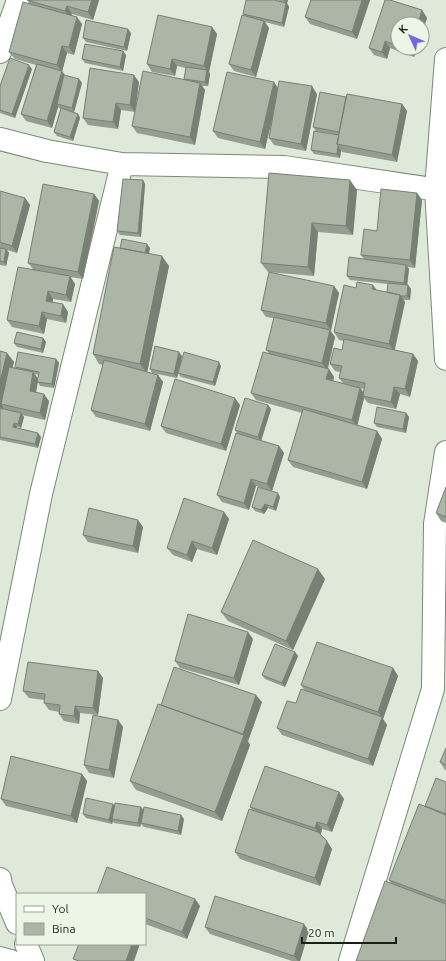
<svg xmlns="http://www.w3.org/2000/svg" width="446" height="961" font-family="Ubuntu,sans-serif">
<style>
.lines{fill:none;stroke-linecap:round;stroke-linejoin:round}
.minor-casing{stroke:#7d8879;stroke-width:24}
.minor{stroke:#fff;stroke-width:22}
.wall{fill:#939d90;fill-rule:evenodd}
.shaded-wall{fill:#787f75}
.building{fill:#abb6a7;stroke:#787f75}
</style>
<rect width="100%" height="100%" fill="#dee9d9"/>
<g class="lines">
<defs>
<path id="minor" d="M0 52 18 0
M446 59 436 189 446 359
M0 139 47 151 122 164 284 167 446 191
M0 699 41 494 122 164
M0 879 1 885 17 923
M26 944 33 961
M0 958 11 961
M350 961 433 689 435 524 446 452"/>
</defs>
<use href="#minor" class="minor-casing"/>
<use href="#minor" class="minor"/>
</g>
<path class="wall" d="M27 0H99L93 20 72 14 71 15 82 24 74 55 67 53 62 71 65 75 79 79 82 83 74 112 78 114 80 118 73 141 57 136 54 132 61 109 59 108 58 107 52 128 26 121 21 114 36 65 15 59 9 52 30 4Z
M276 0H288L287 3 289 7 284 27 265 22 269 28 256 77 234 71 229 64 245 16 243 14 280 1Z
M370 0 357 39 310 24 305 17Z
M385 0H390L422 10 427 18 422 33V24H398V48H417L414 57 390 48 387 59 374 55 369 48Z
M212 27 217 34 209 72 210 74 208 86H202L205 90 195 145 137 133 132 126 185 79 186 68 177 66 175 76 152 72 147 64Z
M131 33 127 51 86 42 83 38Z
M123 51 126 55 123 71 85 63 82 59Z
M32 69 15 118 0 113V86Z
M139 82 135 112 121 110 118 129 88 125 83 118Z
M274 82 278 88 317 94 306 151 274 145 269 138 272 118 265 149 218 138 213 131Z
M346 97 402 104 407 111 397 162 342 152 341 150 340 158 314 154 311 150 334 134 316 131 313 127Z
M269 173 357 190 353 235 318 232 314 276 268 272 261 263Z
M143 180 145 184 141 237 120 235 117 231Z
M0 191 25 198 30 205 17 253 7 250 9 253 6 266 0 265Z
M417 193 422 200 415 268 407 267 409 269 407 284 411 289 410 300H403L405 302 395 350 413 354 418 361 410 397 400 394 396 409 368 403 364 398 357 425 377 431 382 439 367 489 293 467 288 460 302 413 256 400 251 393 269 353 266 350 274 318 266 317 261 310 334 286 339 293 330 331 335 337 328 369 334 377 333 381 343 383 339 378 340 372 335 371 330 364 342 350 344 341 339 340 334 332 356 288 376 290 387 292 388 284 350 280 347 276 364 259 361 255 377 231ZM361 388 364 389 363 392Z
M94 194 99 201 83 279 70 277 75 284 71 302 53 299V302L68 312 66 323 47 319 44 334 12 327 7 320 33 269 28 263Z
M120 248H150L149 254 169 266 147 372 158 375 163 382 150 431 96 417 91 410 103 365 99 364 93 354Z
M43 338 46 342 43 353 17 347 14 343Z
M0 351 7 353 14 362 12 367 16 368 15 367 56 359 59 363 54 388 40 386 38 382 36 393 49 401 45 420 22 415 24 417 21 428 17 427V428L41 437 38 448 0 440ZM35 374 39 375 38 379Z
M182 356 177 378 152 373 150 369Z
M221 366 215 386 181 377 178 373Z
M240 405 226 451 166 433 161 426Z
M268 405 271 409 261 441 279 446 284 453 272 491 256 486 249 510 222 502 217 495 237 433 235 430Z
M406 413 409 417 406 433 377 427 374 423Z
M446 487V523L441 521 436 513Z
M280 497 276 511 268 508 264 514 255 511 252 507Z
M224 512 229 519 217 555 197 549 192 562 173 555 167 548Z
M143 527 138 553 88 542 83 535Z
M325 579 293 650 228 621 221 612Z
M253 639 239 685 180 668 175 661Z
M295 652 298 656 285 687 265 679 262 675Z
M393 668 398 676 383 719 387 725 373 766 282 735 277 728 305 691 301 685Z
M98 671 103 678 98 715 80 713 79 724 64 721 59 714V712L49 710 44 703V700L29 698 23 691Z
M262 702 248 741 250 745 222 821 136 790 130 781 161 705Z
M118 720 123 727 114 778 89 773 84 765Z
M446 748V770H445L440 762Z
M82 774 87 781 77 823 6 806 1 799Z
M446 782V961L389 880 426 807 425 806Z
M339 792 344 799 332 832 322 829 321 835 332 849 320 886 240 859 235 852 253 811 250 807Z
M113 804 114 806 141 807 144 811 184 819 181 835 144 827 141 824 140 827 114 823 113 821 112 824 86 818 83 814Z
M145 894 195 899 200 906 187 939 145 924Z
M205 927 309 931 300 961H292L210 934Z"/>
<path class="shaded-wall" d="M92 0H99L93 20 88 12Z
M284 0H288L287 3 289 7 284 27 282 23 286 3Z
M362 0H370L357 39 352 32Z
M67 6 72 14 70 18 65 11Z
M422 10 427 18 422 33V24H418Z
M77 17 82 24 74 55 69 47Z
M264 21 269 28 256 77 251 70Z
M212 27 217 34 209 72 210 74 208 86 205 82 207 71 204 66Z
M128 29 131 33 127 51 124 47Z
M385 41 390 48 387 59 382 52Z
M62 46 67 53 62 72 57 65Z
M410 48H417L414 57 409 49Z
M123 51 126 55 123 71 120 67Z
M172 59 177 66 175 76 170 69Z
M29 65 32 69 15 118 12 114Z
M62 71 67 79 57 104 58 107 52 128 47 121Z
M134 75 139 82 135 112 130 105Z
M79 79 82 83 74 112 72 108Z
M274 82 279 90 265 149 260 142Z
M200 83 205 90 195 145 190 137Z
M312 86 317 94 306 151 301 144Z
M116 103 121 110 118 129 113 122Z
M402 104 407 111 397 162 392 155Z
M78 114 80 118 73 141 70 137Z
M338 146 341 150 340 158 337 154Z
M143 180 145 184 141 237 138 233Z
M350 180 357 190 353 235 346 226Z
M417 193 422 200 415 268 410 260Z
M94 194 99 201 83 279 78 272Z
M25 198 30 205 17 253 12 246Z
M312 223 318 232 314 276 308 267Z
M147 244 150 248 147 260 145 256Z
M6 249 9 253 6 266 4 262Z
M162 256 169 266 147 373 140 364Z
M406 265 409 269 407 287 404 283Z
M70 276 75 284 71 302 66 295Z
M373 285 378 292 372 289Z
M408 285 411 289 410 300 407 296Z
M334 286 339 293 331 331 326 323Z
M48 291 53 299 51 308 46 301Z
M400 295 405 302 394 351 389 344Z
M63 304 68 312 66 323 61 316Z
M42 312 47 319 44 334 39 326Z
M330 330 335 337 327 370 322 363Z
M43 338 46 342 43 353 41 349Z
M179 352 182 356 177 378 174 374Z
M7 353 14 362 3 405 1 404 3 407 1 413 0 411V382Z
M413 354 418 361 410 397 405 389Z
M56 359 59 363 54 388 52 384Z
M219 362 221 366 215 386 213 382Z
M329 369 334 377 332 386 326 379Z
M33 372 38 379 35 398 30 391Z
M158 375 163 382 150 431 145 424Z
M394 387 400 394 396 409 391 402Z
M360 388 365 395 363 396 364 398 357 427 352 420Z
M44 394 49 401 45 420 40 413Z
M235 398 240 405 226 451 221 444Z
M268 405 271 409 261 441 258 437Z
M21 413 24 417 21 428 18 424Z
M406 413 409 417 406 433 403 429Z
M14 423 17 427 16 431 13 427Z
M377 431 382 439 367 489 362 482Z
M38 433 41 437 38 448 35 444Z
M279 446 284 453 272 491 267 484Z
M251 479 256 486 249 510 244 503Z
M278 493 280 497 276 511 273 507Z
M265 504 268 508 264 514 261 510Z
M224 512 229 519 217 555 212 548Z
M138 520 143 527 138 553 133 546Z
M192 541 197 549 192 562 187 555Z
M318 569 325 579 293 650 286 641Z
M248 632 253 639 239 685 234 678Z
M295 652 298 656 285 687 282 683Z
M393 668 398 676 383 719 387 725 373 766 368 759 382 718 378 712Z
M98 671 103 678 98 715 93 708Z
M256 695 262 702 248 741 243 734Z
M75 706 80 713 79 724 74 716Z
M118 720 123 727 114 778 109 770Z
M244 735 250 745 222 821 215 812Z
M82 774 87 781 77 823 71 816Z
M339 792 344 799 332 832 327 825Z
M113 804 116 808 112 819 113 821 112 824 109 820Z
M141 807 144 811 140 827 138 823Z
M181 815 184 819 181 835 178 831Z
M317 822 322 829 320 836 315 828Z
M327 841 332 849 320 886 315 878Z
M195 899 200 906 187 939 182 932Z
M304 924 309 931 300 961H298L294 956Z
M132 944H140L134 961H126Z"/>
<path class="building" d="M27 0H92L88 12 67 6 65 11Z
M246 0H274L286 3 282 23 243 14Z
M311 0H362L352 32 305 17Z
M385 0H390L422 10 418 24H398V46L385 41 382 52 369 48Z
M23 2 77 17 69 47 62 46 57 65 9 52Z
M158 15 212 27 204 66 172 59 170 69 147 64Z
M242 15 264 21 251 70 229 64Z
M86 20 128 29 124 47 83 38Z
M85 44 123 51 120 67 82 59Z
M10 58 29 65 12 114 0 110V86Z
M37 64 62 71 47 121 21 114Z
M186 67 207 70 205 82 184 79Z
M90 68 134 75 130 105 116 103 113 122 83 118Z
M143 71 200 83 190 137 132 126Z
M227 72 274 82 260 142 213 131Z
M64 75 79 79 72 108 57 104Z
M279 81 312 86 301 144 269 138Z
M320 92 346 97 339 132 313 127Z
M347 94 402 104 392 155 337 144Z
M61 108 78 114 70 137 54 132Z
M314 131 339 135 337 144 338 146 337 154 311 150Z
M269 173 350 180 346 226 312 223 308 267 261 263Z
M123 179 143 180 138 233 117 231Z
M43 184 94 194 78 272 28 263Z
M381 189 417 193 410 260 361 255 364 229 377 231Z
M0 191 25 198 12 246 0 242Z
M122 239 147 244 145 253 120 248Z
M114 247 162 256 140 364 93 354Z
M0 248 6 249 4 262 0 261Z
M349 257 406 265 404 283 347 276Z
M18 267 70 276 66 295 48 291 46 301 63 304 61 316 42 312 39 326 7 320Z
M269 272 334 286 326 323 261 310Z
M357 282 373 285 372 289 400 295 389 344 334 332 344 285 356 288Z
M388 283 408 285 407 296H400V295L387 292Z
M274 317 330 330 322 363 266 350Z
M17 332 43 338 41 349 14 343Z
M344 339 413 354 405 389 394 387 391 402 363 396 365 383 339 378 342 366 330 364 334 348 342 350Z
M155 346 179 352 174 374 150 369Z
M0 351 7 353 0 382Z
M18 352 56 359 52 384 37 382 39 372 15 367Z
M184 352 219 362 213 382 178 373Z
M263 352 329 369 326 379 360 388 352 420 251 393Z
M104 360 158 375 145 424 91 410Z
M9 367 33 372 30 391 44 394 40 413 1 404Z
M175 379 235 398 221 444 161 426Z
M245 398 268 405 258 437 235 430Z
M377 407 406 413 403 429 374 423Z
M0 408 21 413 18 424 14 423 13 427 38 433 35 444 0 437Z
M303 409 377 431 362 482 288 460Z
M236 433 279 446 267 484 251 479 244 503 217 495Z
M258 487 278 493 273 507 265 504 261 510 252 507Z
M446 487V517L436 513Z
M184 498 224 512 212 548 192 541 187 555 167 548Z
M89 508 138 520 133 546 83 535Z
M253 540 318 569 286 641 221 612Z
M188 614 248 632 234 678 175 661Z
M317 642 393 668 378 712 301 685Z
M275 644 295 652 282 683 262 675Z
M28 662 98 671 93 708 75 706 74 716 59 714 60 705 44 703 45 694 23 691Z
M174 667 256 695 243 734 161 705Z
M301 689 382 717 368 759 277 728 287 701 296 703Z
M158 704 244 735 215 812 130 781Z
M93 715 118 720 109 770 84 765Z
M446 748V765L440 762Z
M11 756 82 774 71 816 1 799Z
M265 766 339 792 327 825 317 822 315 828 250 807Z
M436 778 446 782V814L425 806Z
M86 798 113 804 109 820 83 814Z
M115 803 141 807 138 823 112 819Z
M419 804 446 815V901L389 880Z
M144 807 181 815 178 831 141 823Z
M249 809 318 832 327 841 315 878 235 852Z
M107 867 195 899 182 932 145 918V894H97Z
M385 881 446 904V961H356Z
M215 896 304 924 294 956 205 927Z
M79 944H132L126 961H79L73 959Z"/>
<rect x="16" y="893" width="130" height="52" fill="#ebf6e6" stroke="#98a094"/>
<rect x="24" y="906" width="20" height="6" fill="#ffffff" stroke="#98a094"/>
<text x="52" y="913" font-size="12" fill="#1b1f19">Yol</text>
<rect x="24" y="923" width="20" height="12" fill="#abb6a7" stroke="#98a094"/>
<text x="52" y="933" font-size="12" fill="#1b1f19">Bina</text>
<g transform="translate(410 36) rotate(314)"><circle r="19" fill="#ebf6e6" stroke="#98a094"/>
<path d="M0-3L7 15L0 10L-7 15Z" fill="#7864de"/>
<text y="-6" font-size="11" font-weight="bold" text-anchor="middle" fill="#1b1f19">K</text>
</g>
<path d="M302 937v6h94v-6" fill="none" stroke="#1b1f19" stroke-width="2"/>
<text x="308" y="937" font-size="12" fill="#1b1f19" stroke="#ebf6e6" stroke-width="3" paint-order="stroke">20 m</text>
</svg>
